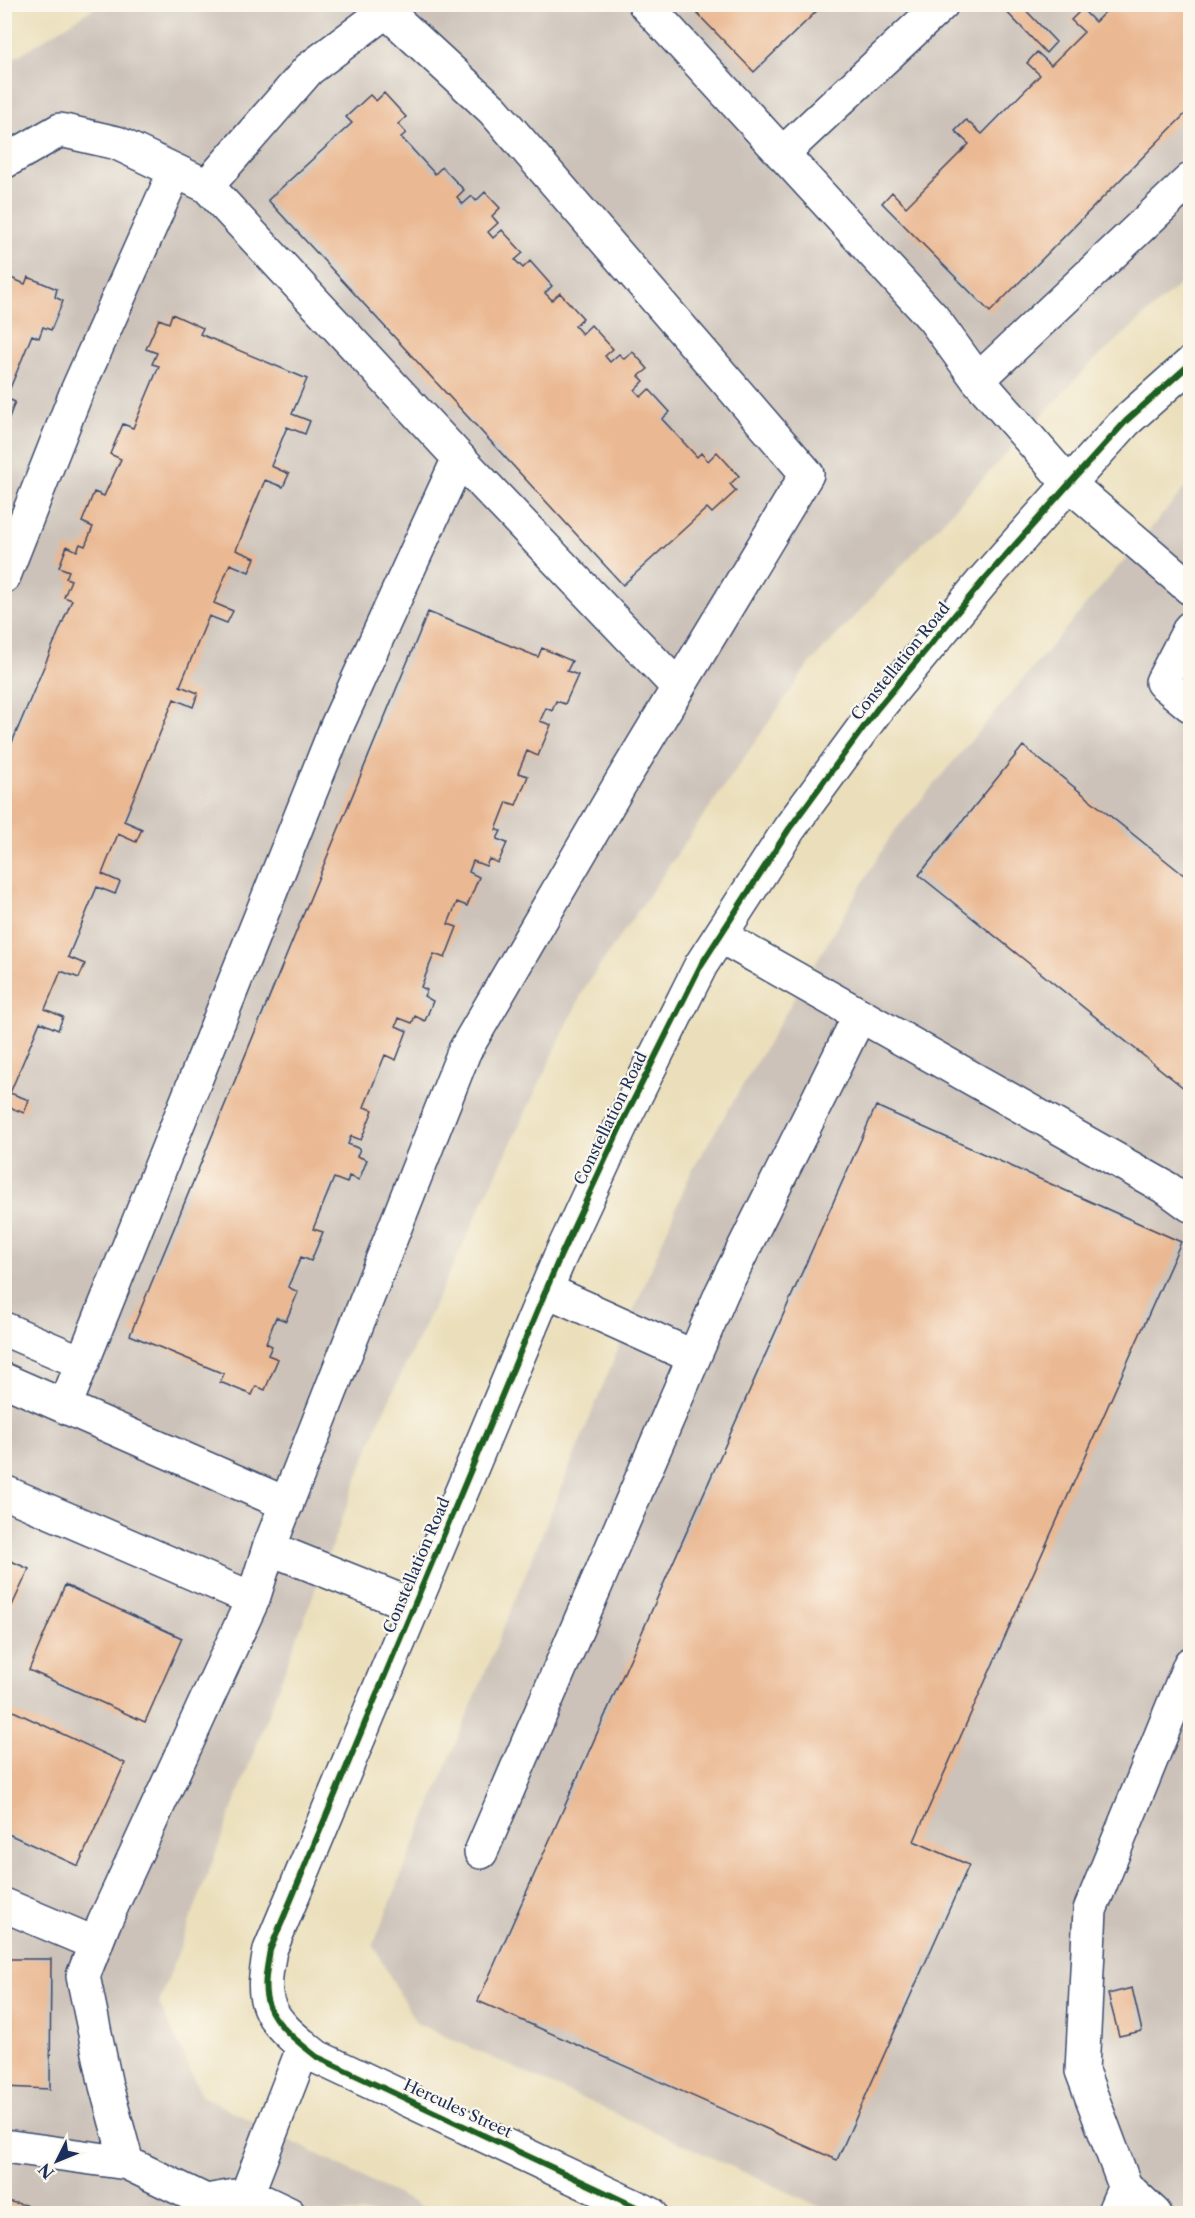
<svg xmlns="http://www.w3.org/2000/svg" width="1195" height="2218" font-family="'Libre Caslon Text',serif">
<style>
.industrial{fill:#ccc2b9}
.building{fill:#eab892}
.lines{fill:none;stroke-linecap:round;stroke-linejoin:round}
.minor-casing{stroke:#3a496c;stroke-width:36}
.minor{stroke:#fff;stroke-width:33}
.cycleway-casing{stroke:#fbf7ec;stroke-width:10}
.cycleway{stroke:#1b5e20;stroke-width:6}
.labels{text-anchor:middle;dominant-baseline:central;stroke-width:4.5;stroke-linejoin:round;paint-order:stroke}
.street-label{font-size:16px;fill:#1b2f5e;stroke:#fbf7ec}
</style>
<rect width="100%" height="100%" fill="#fbf7ec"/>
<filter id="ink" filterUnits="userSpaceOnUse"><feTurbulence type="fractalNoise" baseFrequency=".0167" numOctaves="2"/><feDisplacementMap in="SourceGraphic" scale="12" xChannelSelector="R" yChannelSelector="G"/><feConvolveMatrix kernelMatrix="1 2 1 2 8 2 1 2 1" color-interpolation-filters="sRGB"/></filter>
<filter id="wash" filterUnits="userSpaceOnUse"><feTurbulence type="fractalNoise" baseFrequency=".008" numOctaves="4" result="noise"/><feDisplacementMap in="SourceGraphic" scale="24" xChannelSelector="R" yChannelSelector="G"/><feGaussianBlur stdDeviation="1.35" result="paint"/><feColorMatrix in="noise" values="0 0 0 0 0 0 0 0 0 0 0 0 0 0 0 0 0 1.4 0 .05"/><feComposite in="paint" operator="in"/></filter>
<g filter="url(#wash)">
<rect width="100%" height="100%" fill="#ebdfbb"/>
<path class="industrial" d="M99 5H1190V275L1085 369 807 667 585 987 379 1421 159 2003 202 2096 434 2213 5 2214V64Z
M1190 482V2213H834L416 2023 373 1945 690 1174 892 834Z"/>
<g id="blocks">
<path class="building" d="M688 4H824L754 72Z
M999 4H1020L1056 42 1046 53Z
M1113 4H1190V109L990 312 882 203 892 192 906 207 969 144 955 131 966 120 982 134 1040 75 1027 63 1037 52 1051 65 1084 32 1071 20 1082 9 1095 22Z
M384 93 406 117 398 124 406 133 401 137 435 174 442 167 464 190 457 197 463 204 472 196 476 201 485 192 500 208 492 216 498 223 488 232 493 238 502 230 523 253 515 260 523 268 530 261 552 286 545 293 552 300 560 293 583 318 575 326 582 334 591 325 613 349 605 356 610 362 619 354 624 359 633 352 648 369 639 376 644 381 635 390 641 397 649 389 670 412 662 419 697 457 701 453 708 461 717 452 739 476 730 484 736 491 712 513 707 508 623 585 268 200 352 123 346 117 370 95 376 101Z
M4 275 25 284 28 277 57 289 55 297 63 301 51 330 43 327 39 338 32 335 6 398 15 402 5 428Z
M172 314 203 328 200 334 307 379 292 414 310 421 305 434 287 427 271 466 289 474 283 487 265 480 236 550 255 558 249 572 230 564 214 603 233 611 227 623 209 616 180 686 198 693 193 707 174 699 124 821 142 829 136 842 118 834 102 874 120 882 115 894 97 887 68 957 85 964 79 978 61 971 45 1009 63 1017 58 1030 40 1022 10 1093 29 1100 24 1113 4 1105V750L8 752 72 600 64 597 71 580 66 578 69 571 59 567 67 546 77 551 80 544 85 546 93 527 82 522 94 492 104 496 121 459 110 454 123 424 133 428 159 366 152 364 157 353 146 349 159 319 169 323Z
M428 612 538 657 542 648 572 661 567 671 578 675 565 704 556 701 552 711 546 708 540 721 551 725 538 756 527 751 518 773 528 776 516 805 507 802 496 830 501 831 497 839 507 843 498 863 489 859 486 866 473 861 469 872 479 877 467 906 457 902 448 924 457 927 445 958 434 954 421 987 427 990 424 996 433 1001 425 1021 415 1016 412 1023 399 1018 396 1026 407 1031 396 1060 385 1055 364 1107 373 1110 361 1140 351 1136 348 1144 360 1149 357 1156 367 1160 359 1180 349 1176 347 1183 334 1178 313 1229 323 1232 311 1261 301 1257 288 1287 298 1292 286 1321 276 1317 266 1343 272 1346 268 1355 278 1359 265 1390 256 1386 252 1395 220 1382 224 1374 130 1335Z
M1023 746 1190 880V1093L919 875Z
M876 1106 1181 1242 914 1841 969 1865 837 2160 478 2001Z
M4 1558 29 1569 4 1623Z
M65 1585 182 1638 145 1722 29 1670Z
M11 1710 125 1763 78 1866 4 1832V1723Z
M4 1959H51L50 2089 4 2087Z
M1132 1988 1142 2031 1119 2036 1108 1994Z
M5 2201 63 2212V2214H5Z"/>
</g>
</g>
<g filter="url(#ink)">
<use href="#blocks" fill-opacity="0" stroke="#3a496c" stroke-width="1.5"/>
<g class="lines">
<defs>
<path id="minor" d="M645 4 933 318 978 380 1069 484 1190 588
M782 154 942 4
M4 162 60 130 117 143 207 186 309 69 386 11 493 110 807 474 623 779 464 1052 269 1548
M978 380 1190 180
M459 458 678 687
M4 576 77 391 175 171
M1190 628 1162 682 1190 705
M720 936 1168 1189 1190 1205
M546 1290 694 1357
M4 1329 83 1363
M4 1380 287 1504
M65 1406 336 728 459 458 207 186
M4 1492 253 1599 269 1548 414 1606
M481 1852 722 1292 860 1015
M4 1905 96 1944
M4 2146 127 2163
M1125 2186 1155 2214
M247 2194 206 2201 127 2163 106 2086 83 1976 104 1923 253 1599
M289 2214 247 2194 304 2046
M651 2214 317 2057C301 2044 276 2026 269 2006 262 1989 267 1968 270 1950L559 1259 624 1119 701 965 789 829 877 709 983 581 1069 484 1126 421 1190 364
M1113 2214 1125 2186 1082 2071 1090 1910 1190 1664"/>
</defs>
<use href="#minor" class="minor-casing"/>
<use href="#minor" class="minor"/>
<defs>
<path id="cycleway" d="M651 2214 317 2057C301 2044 276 2026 269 2006 262 1989 267 1968 270 1950L559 1259 624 1119 701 965 789 829 877 709 983 581 1069 484 1126 421 1190 364"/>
</defs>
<use href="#cycleway" class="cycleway-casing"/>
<use href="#cycleway" class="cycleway"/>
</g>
</g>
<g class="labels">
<g class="street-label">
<text transform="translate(900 661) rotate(-51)">Constellation Road</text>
<text transform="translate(610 1118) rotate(-64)">Constellation Road</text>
<text transform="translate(416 1565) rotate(-67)">Constellation Road</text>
<text transform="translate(458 2108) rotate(25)">Hercules Street</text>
</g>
</g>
<rect width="1195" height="2218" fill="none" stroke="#fbf7ec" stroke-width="24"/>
<g transform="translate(57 2161) rotate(227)" stroke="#fbf7ec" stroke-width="4.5" paint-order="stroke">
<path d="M0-4.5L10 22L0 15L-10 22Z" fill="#1b2f5e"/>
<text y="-9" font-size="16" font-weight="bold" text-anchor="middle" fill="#1b2f5e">N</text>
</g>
</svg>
